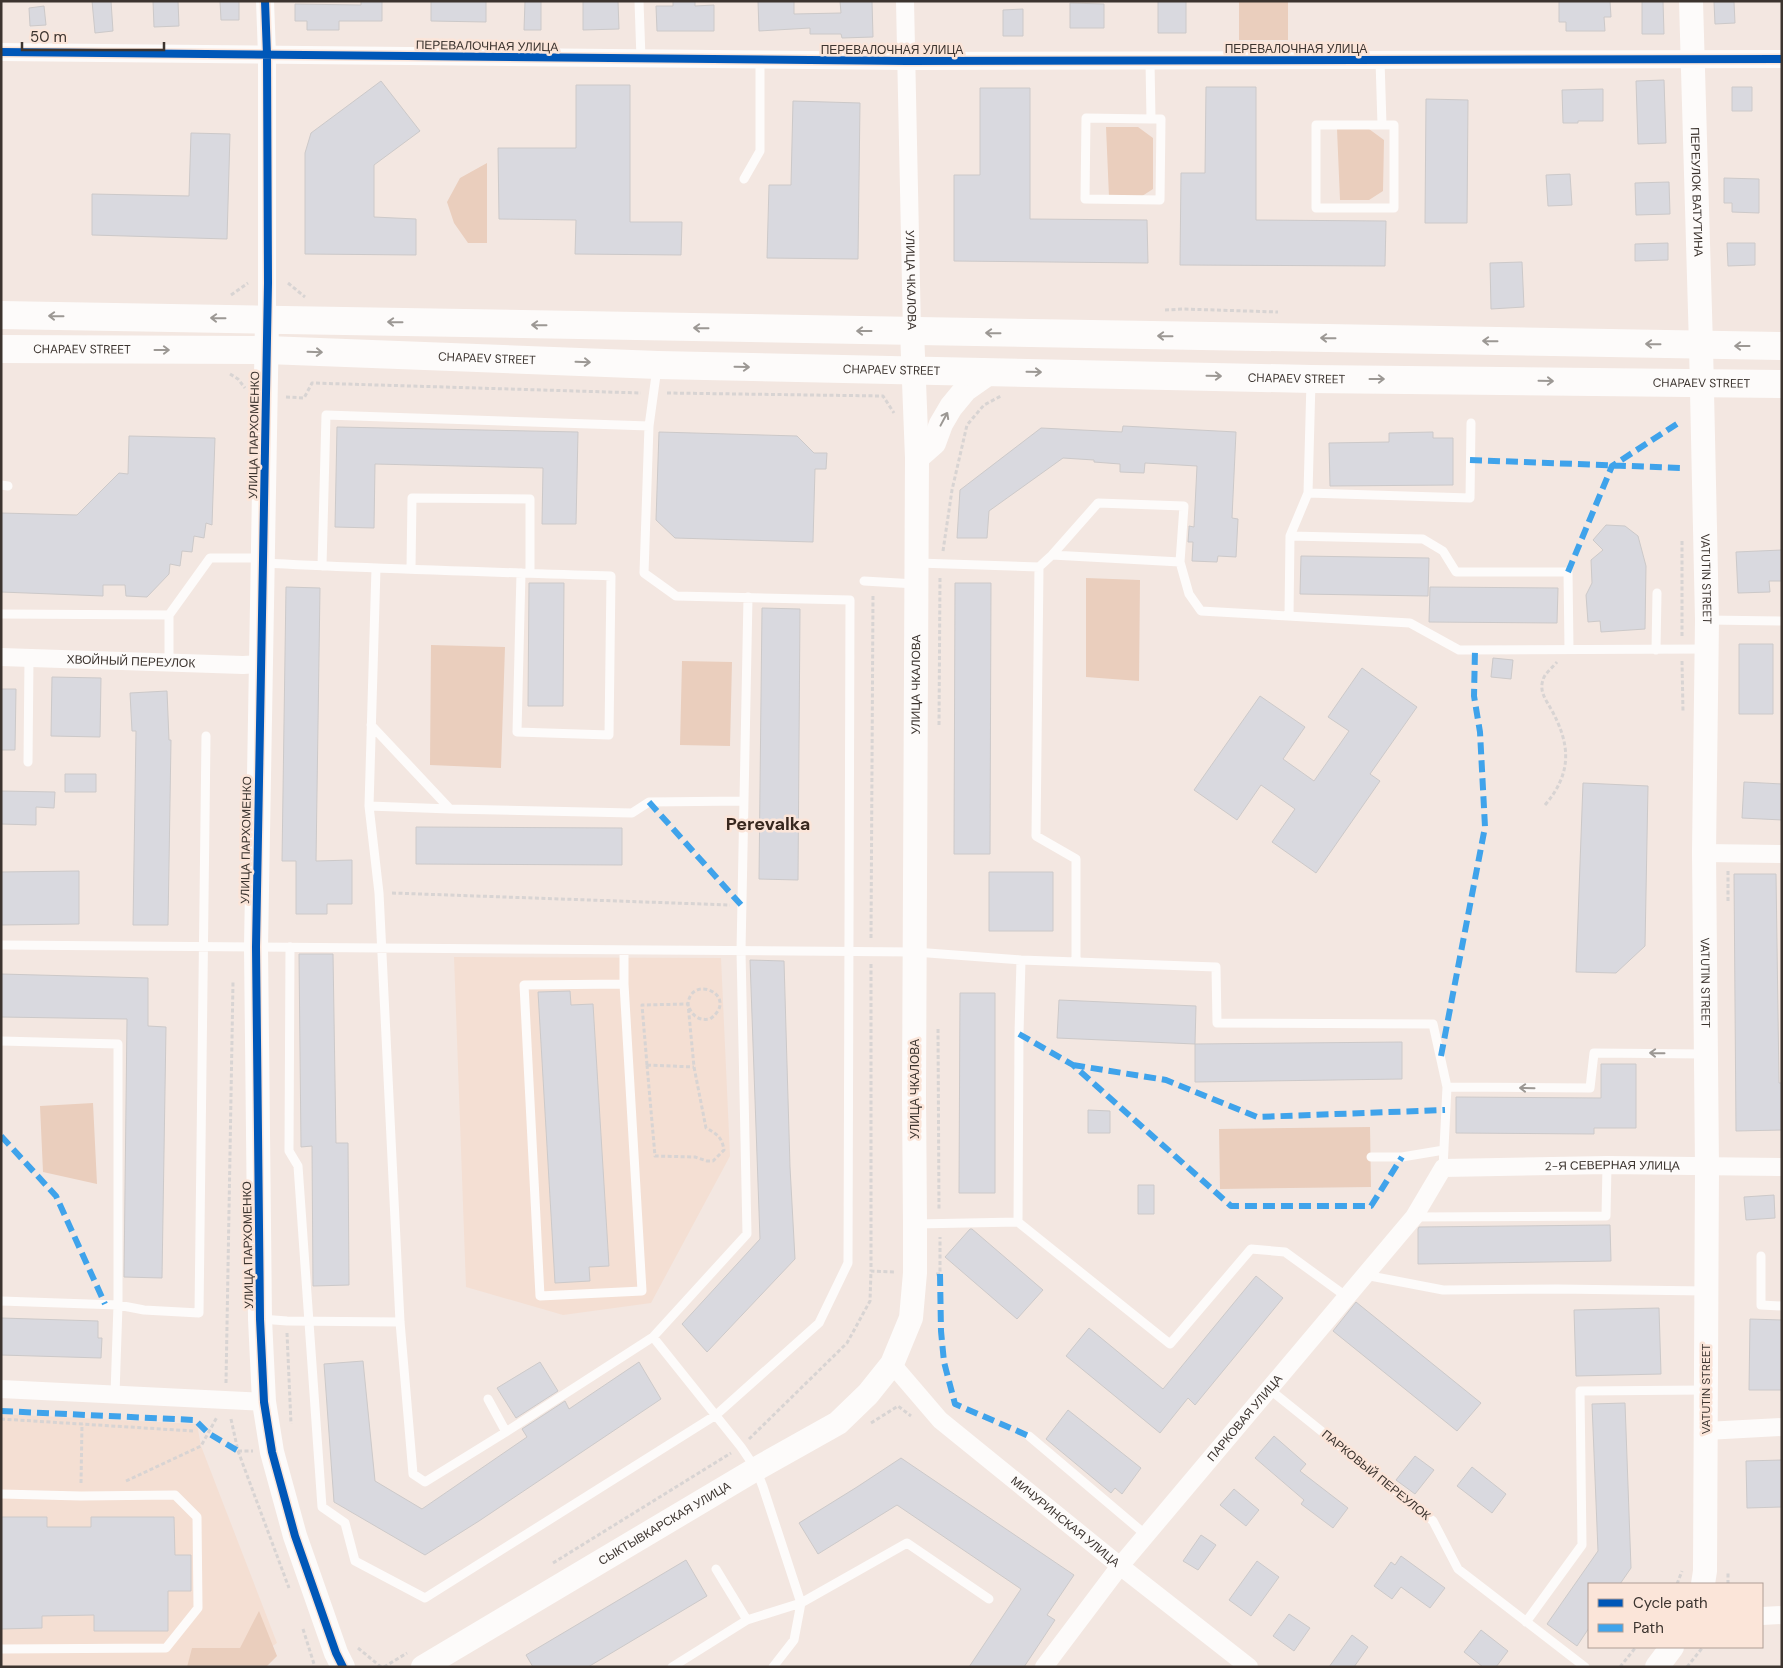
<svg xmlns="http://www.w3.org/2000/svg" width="1783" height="1668" font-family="'DM Sans',sans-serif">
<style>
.built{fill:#f4dfd3}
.green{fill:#eacebd}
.building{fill:#d9d9df;stroke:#ccc9c9}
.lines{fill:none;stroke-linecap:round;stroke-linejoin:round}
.path{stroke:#d8d4d3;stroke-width:3;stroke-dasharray:4 2.5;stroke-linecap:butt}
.lane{stroke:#fdfbfa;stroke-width:9}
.street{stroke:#fdfbfa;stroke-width:18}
.secondary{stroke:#fdfbfa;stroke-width:24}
.primary{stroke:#fdfbfa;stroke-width:28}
.quiet{stroke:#3fa3eb;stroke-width:6;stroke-dasharray:12 6;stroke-linecap:butt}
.cycleway-casing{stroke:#fbe5d9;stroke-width:11}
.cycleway{stroke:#0057b8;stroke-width:8}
.oneway{stroke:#9c9894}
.labels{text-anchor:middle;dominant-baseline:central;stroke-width:5;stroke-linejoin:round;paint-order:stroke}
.street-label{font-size:12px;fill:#3c342f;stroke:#fbe5d9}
.district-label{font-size:18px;font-weight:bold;fill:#38281f;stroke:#fbe5d9}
</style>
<rect width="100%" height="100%" fill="#f3e7e1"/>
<path class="built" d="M454 957 721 958 730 1156 651 1303 563 1315 466 1287Z
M1 1414 197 1424 201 1446 277 1643 242 1667H1Z"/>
<path class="green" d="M1239 1H1288V40H1239Z
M1106 127H1138L1153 138V189L1139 198 1109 197Z
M1337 129H1369L1384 140 1383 191 1369 200H1340Z
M487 163V243H468L454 223 447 202 460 178Z
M1086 578 1140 580 1139 681 1086 677Z
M431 645 505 647 501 768 430 765Z
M682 661 732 662 730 746 680 745Z
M93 1103 97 1184 43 1172 40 1106Z
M1370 1127 1371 1187 1220 1189 1219 1129Z
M259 1611 277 1656 266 1667H187L192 1648H240Z"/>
<path class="building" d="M92 1H111L113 31 95 33Z
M153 1H178L179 26 154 27Z
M220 1H239V20H221Z
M361 1H382V21H339V30H307V21H295V4L361 5Z
M431 1H486V22L431 21Z
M525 1H541V30H524Z
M583 1H618L619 29 583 30Z
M673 1H695V6L714 5V31H657L656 6H673Z
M758 1H794V14L841 13 840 1H872L873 37 842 38 841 34H810V28L759 31Z
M1158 1H1186V33H1158Z
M1559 1H1610L1611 17H1604L1605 31H1566V22H1559Z
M1642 1H1663L1664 34H1642Z
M1714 2H1734L1735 23 1715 24Z
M1070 3 1104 4V28H1070Z
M44 6 46 25 30 26 29 8Z
M1023 9V36H1003V10Z
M1664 80 1666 143 1638 144 1636 81Z
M381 81 420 131 374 165V217L416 219V255L305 254V153L311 133Z
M576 85H630V222H682L681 255 575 254 576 220 499 219 498 148H576Z
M1206 87H1256V220L1386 221 1385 266 1180 265 1181 173H1205Z
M1732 87H1752V111H1732Z
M980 88H1030V219L1147 220 1148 263 954 261V175H980Z
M1603 89V121H1578V123H1563L1562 90Z
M1426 99 1468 100 1467 223H1425Z
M793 101 860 103 858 259 767 258 769 185H791Z
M191 133 230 134 227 239 92 235V194L189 196Z
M1570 174 1572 205 1548 206 1546 175Z
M1724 178 1759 179V213L1732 212V203H1724Z
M1669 182 1670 214 1636 215 1635 183Z
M1668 243V260L1635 261V244Z
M1727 243H1755V265L1728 266Z
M1522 262 1524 307 1491 309 1490 263Z
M1123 426 1236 432 1232 518 1238 519 1236 557 1218 556 1217 562 1192 561 1193 542H1188L1189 528V526L1194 527 1197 466 1145 463 1144 473 1120 472V464L1094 462V460L1063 458 989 511 987 538H957L960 490 1041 428 1122 432Z
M337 427 578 432 576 524H542L543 468 375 464 374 528 335 527Z
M659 432 797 436 814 453H827L826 469H815L813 542 675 538 656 520Z
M1433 432V438H1453V485L1330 486 1329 443 1389 442V433Z
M129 436 215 438 212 525 206 523 204 538 194 536 192 552 182 551 180 566 170 564 169 574 147 597 126 596 125 585H103V596L1 592V513L77 515 119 473 128 474Z
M1606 525 1625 526 1638 536 1646 566 1645 629 1601 632 1600 621 1588 622 1586 595 1592 583 1591 560 1603 550 1593 540Z
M1782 550V581H1769L1770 592 1738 593 1736 552Z
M1301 556 1429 558 1428 596 1300 594Z
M529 583H564L563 706H528Z
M955 583H991L990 854H954Z
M286 587 320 588 316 861 352 860V904H327V914H296V861H282Z
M1430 587 1558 588 1557 623 1429 622Z
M762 608 800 609 798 880 759 879Z
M1739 644H1773V714H1739Z
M1493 658 1513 660 1511 679 1491 677Z
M1362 668 1417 707 1370 774 1380 781 1316 873 1272 842 1295 809 1261 785 1237 820 1194 790 1260 696 1305 727 1283 759 1314 781 1349 731 1328 717Z
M52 677 101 678 100 737 51 736Z
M1 689H16L15 750H1Z
M167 691 169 740H171L168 925H133L136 731H132L130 693Z
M65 774H96V792H65Z
M1744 782 1782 784V820L1742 818Z
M1583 783 1648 786 1645 946 1616 973 1576 972Z
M1 791 55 792 54 808 36 807V825L1 824Z
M416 827 622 828V865L416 864Z
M79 871V924L1 925V872Z
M989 872H1053V931H989Z
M1734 874H1776L1779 1083H1782V1130L1736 1131Z
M299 954H333L336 1143H348L349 1285 313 1286 312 1146 301 1147Z
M750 960 784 961 790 1167 795 1259 707 1352 682 1324 760 1239Z
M1 974 148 978V1026L166 1027 162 1278 124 1277 127 1019 1 1017Z
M570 991 571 1005 593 1004 609 1266 589 1267 590 1281 555 1283 538 992Z
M960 993H995V1193H959Z
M1059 1000 1196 1006 1195 1044 1057 1038Z
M1402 1042V1079L1195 1082V1044Z
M1601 1064H1636V1128H1594V1134L1456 1133V1097L1601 1098Z
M1088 1110 1110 1111V1133H1088Z
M1138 1185H1154V1214H1138Z
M1774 1195 1775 1218 1746 1220 1744 1197Z
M1610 1225 1611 1261 1418 1264V1229L1419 1227Z
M970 1229H972L1043 1290 1017 1319 945 1257Z
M1256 1276 1283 1298 1195 1405 1188 1398 1160 1433 1066 1356 1089 1328 1163 1389Z
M1356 1302 1481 1403 1457 1431 1333 1331Z
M1659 1308 1661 1374 1576 1376 1574 1310Z
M1 1318 98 1321V1338H102L101 1358 1 1355Z
M1750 1319 1782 1320V1390H1749Z
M363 1361 375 1481 422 1509 527 1437 522 1429 565 1401 569 1409 639 1362 661 1399 479 1521 425 1555 334 1502 324 1364Z
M540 1362 558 1391 516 1418 497 1388Z
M1625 1403 1631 1568 1620 1584H1589V1628L1577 1646 1547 1624 1598 1551 1592 1404Z
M1068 1410 1141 1468 1122 1494 1115 1488 1111 1493 1046 1439Z
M1274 1436 1306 1464 1300 1471 1348 1508 1333 1528 1301 1504 1304 1500 1255 1458Z
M1415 1456 1434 1470 1415 1494 1396 1480Z
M901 1458 1074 1575 1047 1615 1055 1620 1024 1667H969L1021 1589 897 1505 818 1554 799 1523 857 1487Z
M1782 1460V1507L1747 1508 1746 1461Z
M1472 1467 1506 1494 1492 1513 1457 1486Z
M1234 1489 1259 1510 1246 1526 1220 1505Z
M1 1517H47V1527H91V1517H174L175 1555H191V1591H168V1631H94V1615L42 1616V1628L1 1629Z
M1201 1535 1216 1545 1198 1570 1183 1561Z
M1401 1556 1445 1588 1430 1608 1401 1587 1392 1599 1374 1586 1391 1562 1395 1565Z
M686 1560 707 1596 588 1667H533L526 1655Z
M1257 1561 1279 1577 1251 1616 1229 1600Z
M1289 1614 1310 1628 1294 1651 1273 1636Z
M1481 1630 1508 1651 1496 1667H1483L1464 1652Z
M1352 1635 1368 1647 1354 1667H1329Z"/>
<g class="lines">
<path class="path" d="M288 283 305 297
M231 295 248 283
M1165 310 1183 309 1278 312
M230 374 238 379 245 388
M667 393 883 396 894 413
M286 397 304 398 312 383 641 393
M1682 541V637
M943 551 952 490 967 425 984 405 1001 396
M1682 661 1683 712
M939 725 940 577
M1545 805C1572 773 1571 745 1551 709 1546 700 1539 691 1543 680 1544 674 1553 667 1557 662
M1728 871V903
M392 893 730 905
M871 938 873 594
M871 964V1271
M938 1029 939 1210
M647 1065 655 1156 695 1157 707 1161H713L724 1150C722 1137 717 1134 706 1128L694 1067 688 1004C691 1015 698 1021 710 1019 741 996 691 973 688 1004L642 1005 647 1065
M647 1065 694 1067
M936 1274H940V1237
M287 1333 291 1424
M226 1383 233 982
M1 1419 193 1431
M231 1419 238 1451 289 1588
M871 1423 898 1406 911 1416
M749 1439 847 1343 870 1301 871 1271 895 1272
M238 1451H253
M126 1481 201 1446 217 1417
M81 1483 82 1424
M553 1563 731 1453
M1677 1584 1682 1571
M1728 1584V1571
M303 1629 314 1664
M358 1648 381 1667
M384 1667 407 1653
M1620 1667 1636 1647
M1687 1667 1703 1647"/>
<path class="lane" d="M639 1 641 59
M1380 60 1382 125
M1150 61 1151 119 1086 118 1085 199 1160 200 1161 119H1151
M1316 125H1394V208H1316Z
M744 179 760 151V60
M1 485 8 486
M1308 493 1470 498 1471 423
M1290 536 1423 539 1443 551 1456 572H1568L1569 649
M1052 555 1180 562
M263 563C379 569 495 572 611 576L609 735 517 732 521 573
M918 563 1039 567 1052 555 1098 503 1184 506 1180 562 1189 594 1201 611 1410 623 1459 650 1707 649
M322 566 326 415 649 426 657 368
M1039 567 1036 836 1076 859V961
M376 568 369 806 450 809 632 813 649 802 744 801
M411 569 412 498 530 499V573
M864 581 916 584
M1 614 169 615
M1289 616 1290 536 1308 493 1311 381
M1707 620 1782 621
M1656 650 1657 593
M169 662V615L210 558H262
M371 725 450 809
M28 762 29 658
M369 806 379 893 400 1322 413 1474 425 1482 506 1432 653 1337 747 1234 741 951 748 597
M1 945 915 952 1021 960 1216 967 1217 1023 1433 1024 1447 1087 1443 1168
M290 947 289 1151 298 1166 322 1507 345 1523 355 1561 425 1598 716 1415 819 1323 848 1263 850 600 676 596 644 573 649 426
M624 950V984L642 1291 540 1296 524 985 624 984
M1 1041 118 1044V1305L144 1310 199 1313 206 736
M1447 1087 1590 1088 1594 1053 1705 1054
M1371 1157H1402L1444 1150
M1414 1217 1606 1216 1607 1165
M1018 1222 1170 1344 1251 1249 1285 1252 1347 1297
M916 1224 1018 1222 1019 1034 1021 960
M1761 1256V1305L1782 1306
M1365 1275 1443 1290 1557 1289 1706 1291
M1 1301 118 1305 115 1394
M261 1319 287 1321 400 1322
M653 1337 741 1447 756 1469 763 1487 801 1603 794 1640 773 1667
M1269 1389 1433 1521 1458 1569 1585 1667
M488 1399 506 1432
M1029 1436 1146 1535
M1 1494 81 1496 175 1495 197 1517 198 1608 166 1648 1 1649
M716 1569 747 1620
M1526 1622 1582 1545 1580 1391 1706 1390
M672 1667 747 1620 801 1603 907 1543 989 1599"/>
<g class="street">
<path d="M265 1 267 55V319"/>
<path id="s1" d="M905 1 912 331"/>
<path d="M1 52 906 61 1782 59"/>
<path id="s2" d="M1 657 243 665 261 664"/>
<path d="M1704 853 1782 854"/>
<path id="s3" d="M892 1364 940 1420 1120 1566 1249 1667"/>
<path d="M1 1389 264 1402"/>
<path d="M1706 1431 1782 1427"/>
<path d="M1762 1616 1782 1615"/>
<path id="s4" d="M1044 1667 1120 1566 1414 1217 1443 1168 1607 1165 1782 1167"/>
</g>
<g class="secondary">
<path id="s5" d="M1691 1 1701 346 1707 620 1704 853 1707 1167 1705 1571 1703 1584"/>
<path d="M267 319 256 947 260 1319 264 1402 272 1452 295 1536 336 1653 343 1667"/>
<path d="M917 458 934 443 941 424 951 407 965 390 992 371"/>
<path id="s6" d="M423 1667 756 1469 838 1423 868 1394 892 1364 911 1318 915 1273V1224L914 1096 917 458 912 331"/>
<path d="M1657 1667 1672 1647"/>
</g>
<g class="primary">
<path d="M1 315 1782 346"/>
<path id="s7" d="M1 349 267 350 658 365 1311 379 1782 384"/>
</g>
<path class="quiet" d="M1470 460 1682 468
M1568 572 1612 466 1680 422
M649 802 742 906
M1019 1034 1073 1065 1231 1206H1371L1402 1157
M1441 1056 1485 827 1480 732 1474 696 1475 650
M1073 1065 1166 1080 1257 1117 1445 1110
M1 1136 56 1196 105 1304
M940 1274 941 1331 944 1362 955 1404 1029 1436
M1 1411 195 1420 208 1433 238 1451"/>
<defs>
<path id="cycleway" d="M265 1 267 55 268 283 256 947 260 1319 264 1402 272 1452 295 1536 336 1653 343 1667
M1 52 906 61 1782 59"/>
</defs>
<use href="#cycleway" class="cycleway-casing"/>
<use href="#cycleway" class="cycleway"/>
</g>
<defs><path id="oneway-shaft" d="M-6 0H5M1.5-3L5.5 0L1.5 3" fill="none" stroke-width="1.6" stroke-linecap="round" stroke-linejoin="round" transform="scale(1.25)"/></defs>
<g class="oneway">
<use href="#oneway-shaft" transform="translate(56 316) rotate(-179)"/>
<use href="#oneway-shaft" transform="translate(218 318) rotate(-179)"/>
<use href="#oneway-shaft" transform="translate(395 322) rotate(-179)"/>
<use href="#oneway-shaft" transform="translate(539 325) rotate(-179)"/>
<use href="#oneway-shaft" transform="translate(701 328) rotate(-179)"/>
<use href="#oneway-shaft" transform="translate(864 331) rotate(-180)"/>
<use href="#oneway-shaft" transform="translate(993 333) rotate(-179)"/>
<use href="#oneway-shaft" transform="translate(1165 336) rotate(-179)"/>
<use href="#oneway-shaft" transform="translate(1328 338) rotate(-179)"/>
<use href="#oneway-shaft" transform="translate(1490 341) rotate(-179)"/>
<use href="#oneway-shaft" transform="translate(1653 344) rotate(-179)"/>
<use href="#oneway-shaft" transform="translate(1742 346) rotate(-180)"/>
<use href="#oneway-shaft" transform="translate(162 350)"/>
<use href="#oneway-shaft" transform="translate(315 352) rotate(2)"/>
<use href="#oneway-shaft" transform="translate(583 362) rotate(2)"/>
<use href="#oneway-shaft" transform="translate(742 367) rotate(1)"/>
<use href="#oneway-shaft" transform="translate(1034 372) rotate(1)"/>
<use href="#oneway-shaft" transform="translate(1214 376) rotate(1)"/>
<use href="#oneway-shaft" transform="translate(1377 379)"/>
<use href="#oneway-shaft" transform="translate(1546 381) rotate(1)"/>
<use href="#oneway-shaft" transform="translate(944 419) rotate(-62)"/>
<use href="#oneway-shaft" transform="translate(1657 1053) rotate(-179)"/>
<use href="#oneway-shaft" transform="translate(1527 1088) rotate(-179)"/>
</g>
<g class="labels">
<g class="street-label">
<text transform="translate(487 46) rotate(1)">ПЕРЕВАЛОЧНАЯ УЛИЦА</text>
<text x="1296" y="49">ПЕРЕВАЛОЧНАЯ УЛИЦА</text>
<text x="892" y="50">ПЕРЕВАЛОЧНАЯ УЛИЦА</text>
<text stroke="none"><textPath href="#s5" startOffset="191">ПЕРЕУЛОК ВАТУТИНА</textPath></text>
<text stroke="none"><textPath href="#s1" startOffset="279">УЛИЦА ЧКАЛОВА</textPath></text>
<text stroke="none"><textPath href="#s7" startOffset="81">CHAPAEV STREET</textPath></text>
<text stroke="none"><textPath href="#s7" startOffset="486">CHAPAEV STREET</textPath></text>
<text stroke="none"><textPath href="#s7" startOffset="891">CHAPAEV STREET</textPath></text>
<text stroke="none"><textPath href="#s7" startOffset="1296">CHAPAEV STREET</textPath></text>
<text stroke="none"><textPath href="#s7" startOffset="1701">CHAPAEV STREET</textPath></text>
<text transform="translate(254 435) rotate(-89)">УЛИЦА ПАРХОМЕНКО</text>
<text stroke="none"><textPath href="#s5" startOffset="578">VATUTIN STREET</textPath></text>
<text stroke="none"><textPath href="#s2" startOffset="130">ХВОЙНЫЙ ПЕРЕУЛОК</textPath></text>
<text stroke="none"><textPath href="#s6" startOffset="1245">УЛИЦА ЧКАЛОВА</textPath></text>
<text transform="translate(246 840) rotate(-89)">УЛИЦА ПАРХОМЕНКО</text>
<text stroke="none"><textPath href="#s5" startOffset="982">VATUTIN STREET</textPath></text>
<text transform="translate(915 1089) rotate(-90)">УЛИЦА ЧКАЛОВА</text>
<text stroke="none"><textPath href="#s4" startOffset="809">2-Я СЕВЕРНАЯ УЛИЦА</textPath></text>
<text transform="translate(248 1245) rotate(-91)">УЛИЦА ПАРХОМЕНКО</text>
<text transform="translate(1706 1389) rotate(-90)">VATUTIN STREET</text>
<text stroke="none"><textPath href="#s4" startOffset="320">ПАРКОВАЯ УЛИЦА</textPath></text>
<text transform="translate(1376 1475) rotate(39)">ПАРКОВЫЙ ПЕРЕУЛОК</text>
<text stroke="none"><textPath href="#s3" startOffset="235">МИЧУРИНСКАЯ УЛИЦА</textPath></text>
<text stroke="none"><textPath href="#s6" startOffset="281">СЫКТЫВКАРСКАЯ УЛИЦА</textPath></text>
</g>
<g class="district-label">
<text x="768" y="824">Perevalka</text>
</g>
</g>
<rect width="1783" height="1668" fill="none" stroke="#3c342f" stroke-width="5"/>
<rect x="1588" y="1583" width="175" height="65" fill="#fbe5d9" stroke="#af9e95"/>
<rect x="1598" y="1599" width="25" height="8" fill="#0057b8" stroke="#af9e95"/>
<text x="1633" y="1608" font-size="15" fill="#3c342f">Cycle path</text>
<rect x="1598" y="1624" width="25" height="8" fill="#3fa3eb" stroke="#af9e95"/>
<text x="1633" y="1633" font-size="15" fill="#3c342f">Path</text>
<path d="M22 42v8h142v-8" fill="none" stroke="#3c342f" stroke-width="2.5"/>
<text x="30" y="42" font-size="15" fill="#3c342f" stroke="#fbe5d9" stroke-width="4" paint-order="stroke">50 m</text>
</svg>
